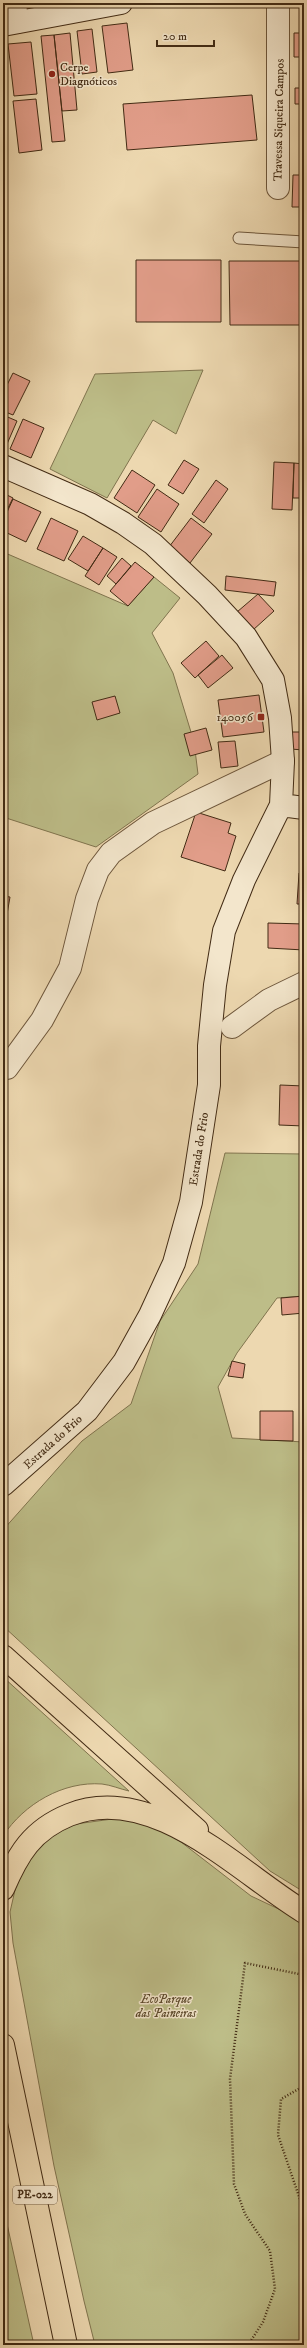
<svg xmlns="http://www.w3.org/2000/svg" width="307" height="2348" font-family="'IM FELL DW Pica',serif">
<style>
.green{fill:#bdbd88;stroke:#80744e}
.building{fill:#e19d89;stroke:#422b14}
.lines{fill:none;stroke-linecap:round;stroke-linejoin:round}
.lane-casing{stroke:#6d563b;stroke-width:13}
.street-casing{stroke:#6d563b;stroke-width:24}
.secondary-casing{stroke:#422b14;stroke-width:24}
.highway-casing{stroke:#422b14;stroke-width:24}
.path{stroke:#422b14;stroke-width:2.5;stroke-dasharray:1 2;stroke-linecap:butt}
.lane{stroke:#f3e6cc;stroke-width:11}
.street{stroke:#f3e6cc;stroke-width:22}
.secondary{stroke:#f3e6cc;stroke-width:22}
.highway{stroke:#edd8b0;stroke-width:22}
.poi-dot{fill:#8f2418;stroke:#f3e6cc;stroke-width:1.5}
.labels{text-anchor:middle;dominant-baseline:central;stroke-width:3;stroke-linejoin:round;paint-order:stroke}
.shield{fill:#f3e6cc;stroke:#77634b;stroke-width:1}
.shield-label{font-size:11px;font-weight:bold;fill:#422b14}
.poi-label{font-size:12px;fill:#422b14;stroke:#f3e6cc;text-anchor:start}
.street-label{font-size:12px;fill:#422b14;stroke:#f3e6cc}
.park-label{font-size:12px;font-style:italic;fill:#5b482b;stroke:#f3e6cc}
</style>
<rect width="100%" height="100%" fill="#edd8b0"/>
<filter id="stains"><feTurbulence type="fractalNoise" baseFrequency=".005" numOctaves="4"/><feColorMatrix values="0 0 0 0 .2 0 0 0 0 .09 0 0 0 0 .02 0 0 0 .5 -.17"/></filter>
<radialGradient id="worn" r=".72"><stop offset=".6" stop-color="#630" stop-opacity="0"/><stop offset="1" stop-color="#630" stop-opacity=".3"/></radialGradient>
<path class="green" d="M203 370 176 434 153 420 107 498 50 469 95 374Z
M3 552 128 606 154 577 180 598 152 633 173 673 194 742 198 774 96 847 3 817Z
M225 1153 304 1154V1296L277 1298 237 1353 218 1387 232 1438 304 1442V1892L270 1871 3 1626V1530L82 1441 131 1404 160 1321 198 1264Z
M3 1677 129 1791C120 1789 111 1785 102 1784 63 1781 24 1804 3 1836Z
M120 1818 160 1829 181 1842 251 1896 304 1921V2345H95L84 2301 54 2166 13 1943 10 1912 23 1855 68 1825Z
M3 2206 34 2345H3Z"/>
<path class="building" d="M302 11H304V27H301Z
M127 23 133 70 108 73 102 26Z
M92 29 97 72 82 74 77 31Z
M70 33 77 110 62 111 54 35Z
M294 33H304V57H294Z
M54 35 65 141 52 142 41 36Z
M31 42 37 94 14 96 8 44Z
M295 88H304V104H295Z
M252 95 257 140 127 150 123 104Z
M36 99 42 150 19 153 13 101Z
M293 175H304V207H292Z
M136 260H221V322H136Z
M229 261H304V325H230Z
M13 373 30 381 13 415 3 411V393Z
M3 415 17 421 4 451H3Z
M23 419 44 428 31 458 10 449Z
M184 460 199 469 183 494 168 485Z
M274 462 294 463 292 510 272 509Z
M294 463 304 464V498H293Z
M132 470 155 485 137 513 114 498Z
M216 480 228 489 204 523 192 514Z
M157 489 179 504 161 532 138 517Z
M3 493 13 498 3 518Z
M13 499 41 512 26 542 3 531V521Z
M51 518 78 531 64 561 37 549Z
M191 518 212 534 190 563 169 547Z
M83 536 103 548 88 571 68 559Z
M103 548 117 557 99 585 85 576Z
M122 558 131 566 116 584 107 576Z
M135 562 154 577 128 606 110 591Z
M226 576 276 582 274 596 225 590Z
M258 594 274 611 253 630 237 612Z
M206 641 219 656 195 678 181 663Z
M222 655 233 668 208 688 198 675Z
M259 695 264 732 223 737 218 700Z
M115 696 120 713 97 720 92 702Z
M206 728 212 750 190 756 184 734Z
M290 732H304V750L290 749Z
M235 741 238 766 221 768 218 742Z
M196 812 231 823 228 833 236 836 225 871 181 857Z
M299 873H304V904H297Z
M3 896 10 897 6 920 3 919Z
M268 923 304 924V950L268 948Z
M280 1085 304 1086V1126L279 1125Z
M304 1296V1313L282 1315 281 1298Z
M232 1361 245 1364 243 1378 228 1376Z
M260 1411H293V1441L260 1440Z"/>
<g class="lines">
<defs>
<path id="lane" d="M239 238 304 242"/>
<path id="street" d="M15 3 17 22
M278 188V3
M232 1027 269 1000 304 983
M7 1068 42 1020 70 968 87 899 98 870 111 853 153 823 283 761"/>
<path id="secondary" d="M3 25 121 3
M3 466 90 504 123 523 153 544 207 595 246 637 273 680 280 718 283 761 281 805 244 880 224 931 215 985 209 1046V1085L191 1202 174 1263 150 1315 124 1362 87 1411 3 1485
M281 805 304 808"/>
<path id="highway" d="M3 1656 197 1830
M3 1889C18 1854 32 1830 69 1815 153 1781 238 1872 304 1912
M3 2045 66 2345"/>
</defs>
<use href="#lane" class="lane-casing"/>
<use href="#street" class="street-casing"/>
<use href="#secondary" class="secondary-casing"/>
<use href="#highway" class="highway-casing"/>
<path class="path" d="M304 2086 281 2099 278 2135 304 2211
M248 2345 263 2322 275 2289 270 2251 245 2214 234 2184 230 2079 245 1963 304 1975"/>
<use href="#lane" class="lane"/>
<use href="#street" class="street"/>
<use href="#secondary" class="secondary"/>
<use href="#highway" class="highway"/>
</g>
<g class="poi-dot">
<circle cx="52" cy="74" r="4"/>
<rect x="257" y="713" width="8" height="8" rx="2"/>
</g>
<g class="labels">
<rect class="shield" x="13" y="2186" width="44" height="18" rx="3"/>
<g class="shield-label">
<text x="35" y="2195">PE-022</text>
</g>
<g class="poi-label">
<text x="60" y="67">Cerpe<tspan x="60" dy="14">Diagnóticos</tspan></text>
<text x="253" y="717" text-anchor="end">140056</text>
</g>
<g class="street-label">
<text transform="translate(279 120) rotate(-89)">Travessa Siqueira Campos</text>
<text transform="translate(199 1149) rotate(-81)">Estrada do Frio</text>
<text transform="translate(53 1442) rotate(-42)">Estrada do Frio</text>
</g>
<g class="park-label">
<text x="166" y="1999">EcoParque<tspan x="166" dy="14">das Paineiras</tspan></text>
</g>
</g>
<rect width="307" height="2348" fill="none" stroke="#edd8b0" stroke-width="16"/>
<rect x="4" y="4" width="299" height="2340" fill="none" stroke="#422b14" stroke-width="2"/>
<rect x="8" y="8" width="291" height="2332" fill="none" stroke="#422b14"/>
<path d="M157 40v6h57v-6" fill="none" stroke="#422b14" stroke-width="2"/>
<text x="163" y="40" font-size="12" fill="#422b14" stroke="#f3e6cc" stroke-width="3" paint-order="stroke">20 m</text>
<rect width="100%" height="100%" filter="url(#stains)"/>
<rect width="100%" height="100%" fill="url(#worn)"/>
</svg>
